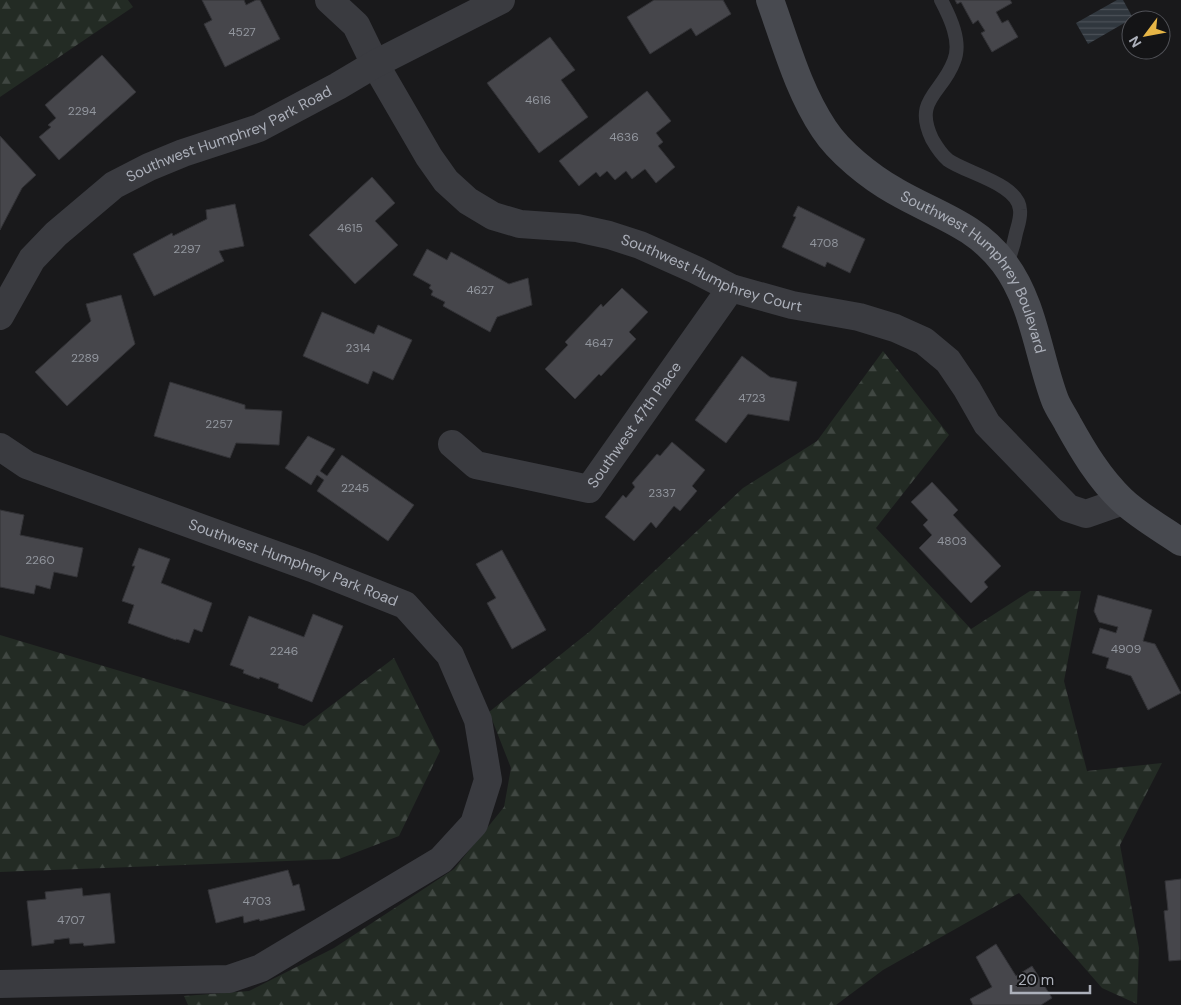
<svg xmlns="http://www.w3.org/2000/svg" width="1181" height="1005" font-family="'DM Sans',sans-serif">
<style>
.forest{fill:url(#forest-firs)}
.water{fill:url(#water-rules)}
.building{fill:#46464b;stroke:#333337}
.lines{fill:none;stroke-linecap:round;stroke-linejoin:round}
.service{stroke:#3a3b40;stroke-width:14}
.minor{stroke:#3a3b40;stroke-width:28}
.secondary{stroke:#484a50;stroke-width:28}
.labels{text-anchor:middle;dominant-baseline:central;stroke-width:4;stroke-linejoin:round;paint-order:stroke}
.number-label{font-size:12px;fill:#92969e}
.street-label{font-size:15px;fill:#acb0ba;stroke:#141416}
</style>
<defs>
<pattern id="forest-firs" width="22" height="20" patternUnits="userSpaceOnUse" patternTransform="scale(1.25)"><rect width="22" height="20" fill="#232b24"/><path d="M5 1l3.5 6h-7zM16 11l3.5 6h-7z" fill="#404742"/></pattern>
<pattern id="water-rules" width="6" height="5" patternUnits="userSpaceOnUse" patternTransform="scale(1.25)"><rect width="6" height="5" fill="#30373e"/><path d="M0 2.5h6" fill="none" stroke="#4b5158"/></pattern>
</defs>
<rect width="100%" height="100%" fill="#19191b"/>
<path class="forest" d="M0 0H128L133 7 0 97Z
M883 351 949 435 876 528 971 629 1030 591H1081L1064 681 1087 771 1162 763 1120 845 1139 948 1137 1004 1102 988 1019 893 883 970 836 1005H188L184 996 249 991 334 948 454 869 504 807 511 768 489 712 589 632 743 488 817 441Z
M0 635 304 726 394 658 440 751 399 836 339 859 0 872Z"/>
<path class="water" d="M1117 0H1123L1133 18 1088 44 1076 23Z"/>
<path class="building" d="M202 0H244L246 5 256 0H260L280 39 225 67 204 24 212 20Z
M654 0H723L731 14 696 36 691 28 650 54 627 17Z
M955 0H1010L1012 3 996 12 1002 23 1008 20 1018 37 992 52 981 33 985 31 978 20 973 24 961 2 957 4Z
M550 37 575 70 561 80 588 117 539 153 487 83Z
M102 55 136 92 59 160 39 137 51 127 48 125 56 118 45 105Z
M647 91 671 121 656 133 663 142 658 146 675 167 656 183 645 169 632 179 626 171 615 180 607 171 600 177 596 172 579 186 559 161Z
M0 136 36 175 22 188 0 230Z
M372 177 395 203 375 221 398 245 355 284 309 235Z
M235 204 244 246 219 251 224 261 154 296 133 254 172 233 173 236 207 219 206 210Z
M798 206 865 239 850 273 827 262 825 267 782 247 796 217 793 216Z
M427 249 447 260 451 252 509 284 528 278 532 305 497 317 490 332 443 306 445 302 431 295 433 291 429 288 431 285 413 275Z
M622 288 648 312 629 332 636 339 601 376 599 374 575 399 545 369 568 345 565 342 601 304 603 307Z
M121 295 135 344 67 406 35 372 91 321 86 304Z
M322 312 374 334 378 325 412 340 393 380 373 371 368 384 303 356Z
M742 356 770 377 797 382 789 421 748 414 726 443 695 420Z
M170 382 245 405V409L282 411 279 445 236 443 230 458 154 436Z
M308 436 335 449 320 471 327 476 342 455 414 505 388 541 317 491 324 480 317 475 311 485 285 468Z
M672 442 705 470 692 486 697 491 680 511 674 506 656 528 651 522 634 541 605 517 623 495 626 498 635 487 632 483 657 454 660 456Z
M932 482 958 510 953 515 1001 566 984 582 988 587 971 603 919 548 932 535 923 525 928 520 911 502Z
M0 510 24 515 20 535 83 548 77 577 54 572 50 589 36 585 34 594 0 587Z
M139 548 170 559 161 583 212 603 202 632 194 629 189 643 176 639V640L128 623 134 605 122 601 135 566H132Z
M502 550 546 630 512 649 487 603 496 598 476 564Z
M1098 595 1152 610 1143 641 1155 644 1181 693 1148 710 1131 676 1106 668 1109 658 1092 653 1100 628 1116 633 1118 627 1099 622 1094 611Z
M313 614 343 626 312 702 278 688 279 684 260 677 259 679 243 673 244 670 230 665 249 616 304 637Z
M288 870 293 886 299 884 305 910 260 921 259 919 244 923 243 916 216 923 208 890Z
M1181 879V960L1169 961 1164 911 1168 910 1165 881Z
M82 888 83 896 110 893 115 943 84 946 83 943 70 944 69 938 54 940V943L32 946 27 901 46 899 45 892Z
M996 944 1016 976 1032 966 1052 998 1041 1005H973L970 999 992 987 976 957Z"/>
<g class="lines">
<path class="service" d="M941 0C950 17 962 42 954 61 942 94 913 99 932 139 936 146 942 155 948 160 966 173 1019 184 1020 210 1021 218 1018 225 1016 233 1014 244 1011 254 1006 265"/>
<g class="minor">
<path id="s1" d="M329 0 356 25 375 64 429 157 446 181 468 201 493 216 520 224 577 228 609 235 640 245 696 270 731 288 792 305 859 317 895 328 924 341 948 361 967 389 987 424 1068 508 1086 514 1123 501"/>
<path id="s2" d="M0 316 32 259 56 234 114 185 149 167 183 153 259 128 338 86 375 64 501 0"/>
<path id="s3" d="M452 444 476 465 589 489 731 288"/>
<path id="s4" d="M0 447 27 465 312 568 405 605 450 655 478 720 488 780 474 824 441 860 261 968 229 979 0 984"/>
</g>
<path class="secondary" id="s5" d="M770 0C786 44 798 90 824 129 839 152 870 177 895 191 934 214 975 224 1004 263 1034 303 1038 355 1055 400 1058 408 1064 416 1068 424 1083 451 1099 478 1122 500 1139 516 1162 529 1181 542"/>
</g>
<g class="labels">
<g class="number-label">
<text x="242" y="32">4527</text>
<text x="538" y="100">4616</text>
<text x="82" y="111">2294</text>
<text x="624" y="137">4636</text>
<text x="350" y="228">4615</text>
<text x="824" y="243">4708</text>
<text x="187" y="249">2297</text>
<text x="480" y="290">4627</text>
<text x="599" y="343">4647</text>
<text x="358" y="348">2314</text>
<text x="85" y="358">2289</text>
<text x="752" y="398">4723</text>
<text x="219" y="424">2257</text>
<text x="355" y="488">2245</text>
<text x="662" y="493">2337</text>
<text x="952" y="541">4803</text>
<text x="40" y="560">2260</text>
<text x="1126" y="649">4909</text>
<text x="284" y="651">2246</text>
<text x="257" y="901">4703</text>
<text x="71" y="920">4707</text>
</g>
<g class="street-label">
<text stroke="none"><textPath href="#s2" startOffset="302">Southwest Humphrey Park Road</textPath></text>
<text stroke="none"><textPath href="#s1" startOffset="504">Southwest Humphrey Court</textPath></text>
<text stroke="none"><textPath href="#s5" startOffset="354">Southwest Humphrey Boulevard</textPath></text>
<text stroke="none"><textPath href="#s3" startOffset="226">Southwest 47th Place</textPath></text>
<text stroke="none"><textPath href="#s4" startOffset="316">Southwest Humphrey Park Road</textPath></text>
</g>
</g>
<g transform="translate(1146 35) rotate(238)"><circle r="24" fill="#141416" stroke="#515258"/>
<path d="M0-4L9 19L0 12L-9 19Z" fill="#e6b546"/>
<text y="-8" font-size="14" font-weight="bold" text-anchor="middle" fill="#acb0ba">N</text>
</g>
<path d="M1011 985v8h79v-8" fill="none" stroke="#acb0ba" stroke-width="2.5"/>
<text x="1018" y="985" font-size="15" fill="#acb0ba" stroke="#141416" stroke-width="4" paint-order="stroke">20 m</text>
</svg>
